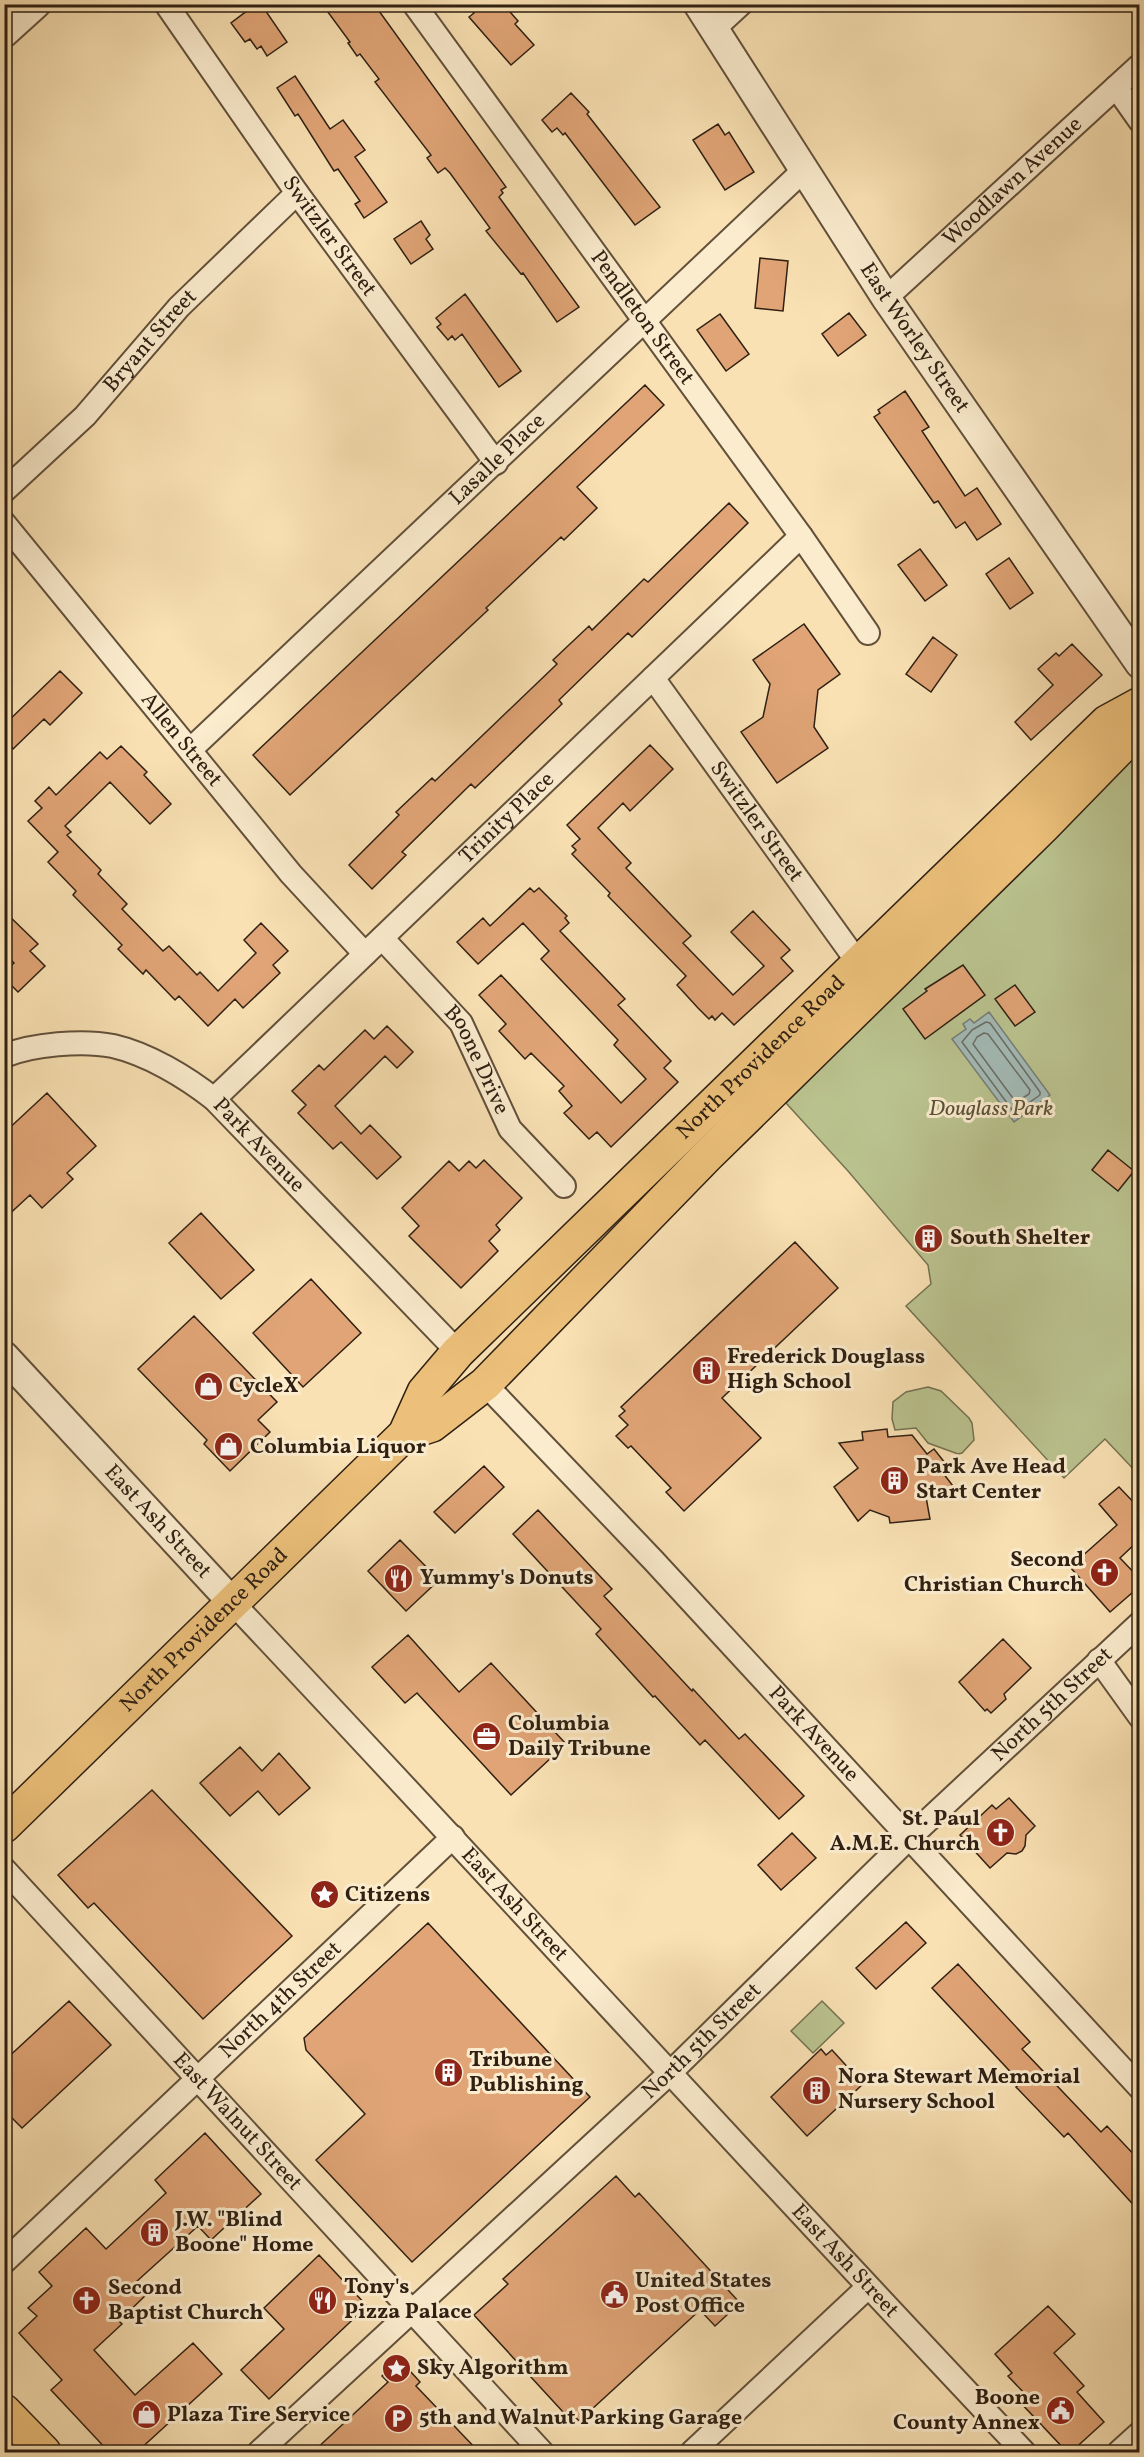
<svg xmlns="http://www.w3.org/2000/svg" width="1144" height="2457" font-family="Vollkorn,serif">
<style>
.green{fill:#bac38f;stroke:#747251;stroke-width:1.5}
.water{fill:#a3bbb8;stroke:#757d76;stroke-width:1.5}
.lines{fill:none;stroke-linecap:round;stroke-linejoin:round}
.shore{stroke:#696e66;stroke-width:1.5}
.building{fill:#e0a476;stroke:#2f2013;stroke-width:1.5}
.minor-casing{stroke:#62503b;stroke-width:26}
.tertiary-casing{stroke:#62503b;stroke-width:32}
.primary-casing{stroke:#2f2013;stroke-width:36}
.minor{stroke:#fbecce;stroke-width:22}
.tertiary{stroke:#fbecce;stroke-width:28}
.primary{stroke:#ecc07a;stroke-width:33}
.labels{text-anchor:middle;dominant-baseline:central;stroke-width:6;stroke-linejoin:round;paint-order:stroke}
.street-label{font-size:22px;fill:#2f2013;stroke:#fbecce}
.park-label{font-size:22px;font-style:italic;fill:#595138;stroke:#fbecce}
.poi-label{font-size:22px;font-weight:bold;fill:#2f2013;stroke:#fbecce;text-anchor:start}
</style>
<rect width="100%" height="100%" fill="#f9e1b3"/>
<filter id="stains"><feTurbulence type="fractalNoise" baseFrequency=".00333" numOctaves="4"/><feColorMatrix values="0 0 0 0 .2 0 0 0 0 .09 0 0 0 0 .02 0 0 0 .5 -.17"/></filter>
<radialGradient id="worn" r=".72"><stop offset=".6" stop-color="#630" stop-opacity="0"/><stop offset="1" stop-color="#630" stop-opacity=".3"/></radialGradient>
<path class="green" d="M1139 751V1481L1137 1478 1139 1475 1105 1439 1064 1478 906 1306 931 1284 928 1265 848 1171 786 1103Z
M928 1387 941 1391 969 1418 972 1423 974 1440 962 1453 958 1454 928 1443 916 1428 895 1430 892 1419 893 1402 906 1392Z
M822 2001 844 2023 813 2053 791 2031Z"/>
<path class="water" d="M989 1012 1050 1095 1014 1122 952 1039 966 1029 963 1024 970 1019 974 1023Z"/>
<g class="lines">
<path class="shore" d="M986 1022 990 1023 1040 1092V1095L1016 1112 1013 1111 962 1042 972 1030Z
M984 1033 988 1034 1030 1090 1029 1094 1018 1101H1015L973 1044 977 1037Z"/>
</g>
<path class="building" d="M256 4H261L287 42 267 56 261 46 257 49 250 39 245 42 231 23Z
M322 4H374L506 187 501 190 503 193 499 197 579 307 557 322 523 273 521 274 486 231 490 228 450 173 445 168 438 173 427 158 431 155 375 82 379 79 360 54 357 56 348 43 350 42Z
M467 4H503L518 21 515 24 534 45 511 65 469 17 474 13Z
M295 76 330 129 343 120 365 150 355 157 387 202 364 218 355 204 360 201 338 169 334 171 298 114 295 116 277 88Z
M571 93 589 112 587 114 660 207 635 225 565 133 563 135 557 128 552 132 542 120Z
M718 124 725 135 729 132 754 172 725 190 693 140Z
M421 221 430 235 426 239 433 249 411 264 394 239Z
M760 258 788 261 783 311 755 308Z
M465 294 521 371 499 387 462 334 455 340 452 336 448 340 437 327 441 324 436 318Z
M849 313 866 335 838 356 822 334Z
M720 314 749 354 726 371 697 330Z
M645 385 664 405 577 487 597 508 564 540 561 537 486 608 488 610 290 795 253 755Z
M905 391 929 427 922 431 965 496 977 488 1001 524 977 540 965 522 956 528 938 501 934 503 874 417 880 413 878 410Z
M729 503 748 523 632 637 628 633 559 700 562 704 475 788 471 784 402 852 406 855 372 889 349 865 399 815 396 812 432 778 435 781 557 664 553 660 589 626 592 630 644 579 648 582Z
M920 549 947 585 925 601 898 565Z
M1009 558 1033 593 1010 609 986 574Z
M804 624 840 674 818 690 814 727 828 748 777 783 741 732 763 717 770 684 753 660Z
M933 637 957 655 931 692 906 674Z
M1072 644 1102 675 1031 740 1015 722 1053 685 1038 669 1056 653 1059 656Z
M60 671 82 693 50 725 44 719 13 749 4 740V725Z
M650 745 673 769 630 811 623 803 598 828 631 863 626 868 691 936 683 943 733 995 764 966 731 932 753 911 790 950 781 958 793 971 734 1025 722 1013 715 1020 712 1016 709 1019 698 1008 677 985 686 976 608 896 610 893 572 854 576 850 572 846 580 839 567 825Z
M121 746 147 772 144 775 171 804 150 824 110 782 65 826 71 832 67 835 101 870 98 874 127 904 122 909 163 951 169 946 197 975 200 972 218 991 256 953 244 940 261 923 288 951 273 965 280 973 243 1008 235 999 208 1026 179 996 175 1000 146 970 143 974 118 949 122 945 73 895 76 891 48 862 58 852 28 821 42 808 35 801 49 787 56 795 100 752 107 759Z
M530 888 534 892 539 888 567 916 565 918 569 923 560 931 625 999 618 1005 671 1061 664 1068 678 1082 611 1147 597 1132 589 1139 564 1113 572 1106 559 1091 564 1086 531 1053 525 1059 499 1031 506 1024 479 995 501 975 621 1103 646 1079 614 1045 618 1040 541 959 549 951 523 923 478 964 457 942 483 918 490 926Z
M4 911 38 944 30 951 45 966 18 992 4 978V972L14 963 4 953Z
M963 965 985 995 925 1039 903 1009 927 991 925 989Z
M1015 985 1035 1012 1015 1026 995 999Z
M387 1026 413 1052 397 1068 385 1056 335 1106 361 1134 370 1125 401 1157 377 1179 341 1142 333 1149 298 1113 306 1105 292 1091 319 1065 324 1070 365 1030 374 1039Z
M47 1093 96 1146 67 1173 73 1179 42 1208 30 1195 4 1219V1133Z
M1108 1150 1134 1171 1118 1191 1092 1170Z
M484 1160 522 1198 496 1225 500 1230 489 1241 498 1251 461 1288 409 1236 419 1226 402 1208 449 1161 459 1171 469 1161 476 1168Z
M201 1213 254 1270 221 1299 169 1243Z
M795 1242 838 1288 722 1398 761 1438 684 1511 666 1492 671 1488 631 1446 628 1448 616 1436 628 1425 619 1416 625 1411 621 1407Z
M311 1279 361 1333 303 1387 253 1333Z
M194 1316 277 1402 258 1420 270 1432 230 1471 204 1444 207 1440 138 1369Z
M887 1429 888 1437 912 1435 927 1454 934 1449 949 1468 943 1473 960 1495 926 1497 930 1519 890 1523 889 1517 870 1510 858 1521 834 1487 858 1468 839 1443 863 1440 862 1432Z
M484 1466 504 1487 455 1533 434 1512Z
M1119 1487 1140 1509V1539L1120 1558 1140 1579V1586L1110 1612 1070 1567 1117 1525 1099 1504Z
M538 1510 612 1589 604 1596 692 1691 693 1689 739 1739 745 1734 804 1796 779 1819 705 1740 700 1745 655 1696 653 1697 596 1634 601 1629 513 1534Z
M400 1540 439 1580 406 1611 368 1571Z
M408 1635 459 1692 491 1663 566 1744 511 1795 417 1693 405 1703 372 1667Z
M1003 1639 1031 1668 1004 1694 1006 1699 991 1713 987 1709 985 1711 959 1682Z
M240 1747 262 1771 279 1753 310 1788 279 1815 258 1791 230 1816 200 1783Z
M152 1790 292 1936 203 2019 94 1903 88 1908 58 1875Z
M1009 1798 1035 1826 1026 1835 1025 1846 1022 1851 1016 1854 1007 1853 990 1868 960 1835 992 1805 996 1809Z
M792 1833 816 1858 781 1890 758 1865Z
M906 1922 926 1943 876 1989 856 1968Z
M428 1923 590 2097 412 2262 316 2160 365 2114 306 2050 304 2038Z
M958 1964 1030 2042 1022 2049 1101 2132 1107 2126 1140 2161V2212L1068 2133 1064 2137 1016 2087 1021 2083 932 1988Z
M69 2001 111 2045 22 2128 4 2110V2061Z
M821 2049 826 2055 832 2050 863 2084 807 2136 771 2097Z
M205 2133 261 2194 211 2240 198 2226 136 2282 147 2294 119 2321 122 2324 94 2350 135 2395 193 2343 222 2374 137 2452H109L51 2390 62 2380 19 2333 37 2316 28 2308 52 2286 39 2272 86 2228 106 2249 166 2193 155 2180Z
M616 2176 635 2197 639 2193 740 2303 715 2326 700 2310 579 2421 568 2410 564 2413 474 2315 508 2284 503 2279Z
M319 2255 367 2306 269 2399 241 2370 284 2329 264 2308Z
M1048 2306 1075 2334 1054 2353 1084 2386 1077 2392 1104 2422 1071 2452H1067L1018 2400 1025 2394 1008 2376 1012 2373 995 2354Z
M400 2360 420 2382 416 2386 479 2452H313L388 2382 382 2376Z"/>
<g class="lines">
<defs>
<g id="minor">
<path id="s1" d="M166 4 297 193 496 463"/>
<path id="s2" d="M414 4 801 536 868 633"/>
<path d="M715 28 741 4"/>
<path d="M1116 87 1140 121"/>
<path id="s3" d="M886 298 1140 65"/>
<path id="s4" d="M4 491 85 416 179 307 297 193"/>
<path id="s5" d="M4 523 291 874 365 954"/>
<path id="s6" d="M653 678 859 964"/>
<path id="s7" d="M190 750 805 169"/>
<path id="s8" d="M382 938 461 1023 510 1129 564 1186"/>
<path id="s9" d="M4 1056C32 1044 83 1040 113 1046 148 1054 186 1077 214 1099L458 1352"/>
<path id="s10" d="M214 1099 801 536"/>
<path id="s11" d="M485 1384 653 1560 1140 2088"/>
<path id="s12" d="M232 1602C498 1884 758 2171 1024 2452"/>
<path d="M1099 1660 1140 1717"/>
<path id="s13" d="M4 1869 542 2452"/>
<path id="s14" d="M4 2262 453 1837"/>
<path id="s15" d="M259 2452 670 2073 908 1839 1140 1623"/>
<path d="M692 2452 868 2287"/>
<path d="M1119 2452 1140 2433"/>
</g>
<g id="tertiary">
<path id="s16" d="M698 4 886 298 1140 664"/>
<path d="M4 33 36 4"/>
<path id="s17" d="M4 1356 232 1602"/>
</g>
<g id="primary">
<path d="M405 1434 432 1425 485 1384 706 1157 1043 827 1120 748 1140 721"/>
<path id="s18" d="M4 1826 405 1434 424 1392 458 1352 1107 722 1140 704"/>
<path d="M4 2411 44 2452"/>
</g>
</defs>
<use href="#minor" class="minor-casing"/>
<use href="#tertiary" class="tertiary-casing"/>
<use href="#primary" class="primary-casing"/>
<use href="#minor" class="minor"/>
<use href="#tertiary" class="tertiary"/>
<use href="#primary" class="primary"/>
</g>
<defs>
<symbol id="building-disc" viewBox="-11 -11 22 22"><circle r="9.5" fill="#8f2418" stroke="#fbecce"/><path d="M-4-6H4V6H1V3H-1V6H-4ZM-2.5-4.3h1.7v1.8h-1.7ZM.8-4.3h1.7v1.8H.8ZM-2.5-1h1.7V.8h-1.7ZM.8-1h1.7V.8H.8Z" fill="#fff"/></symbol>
<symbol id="shop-disc" viewBox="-11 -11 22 22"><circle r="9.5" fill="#8f2418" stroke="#fbecce"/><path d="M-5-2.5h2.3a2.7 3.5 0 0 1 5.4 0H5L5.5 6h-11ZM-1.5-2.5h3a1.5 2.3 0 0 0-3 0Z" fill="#fff"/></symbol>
<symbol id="church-disc" viewBox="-11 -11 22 22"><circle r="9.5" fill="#8f2418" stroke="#fbecce"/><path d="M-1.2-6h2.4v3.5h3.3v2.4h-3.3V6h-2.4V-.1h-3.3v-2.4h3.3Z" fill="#fff"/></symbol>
<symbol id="restaurant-disc" viewBox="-11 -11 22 22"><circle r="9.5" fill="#8f2418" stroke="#fbecce"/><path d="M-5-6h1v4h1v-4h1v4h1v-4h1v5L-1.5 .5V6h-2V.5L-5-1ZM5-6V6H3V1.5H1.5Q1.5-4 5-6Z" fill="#fff"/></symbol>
<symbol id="office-disc" viewBox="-11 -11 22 22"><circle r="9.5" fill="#8f2418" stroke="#fbecce"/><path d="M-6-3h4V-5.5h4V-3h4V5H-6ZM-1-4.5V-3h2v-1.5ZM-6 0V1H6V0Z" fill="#fff"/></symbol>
<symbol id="sight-disc" viewBox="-11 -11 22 22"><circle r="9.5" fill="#8f2418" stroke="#fbecce"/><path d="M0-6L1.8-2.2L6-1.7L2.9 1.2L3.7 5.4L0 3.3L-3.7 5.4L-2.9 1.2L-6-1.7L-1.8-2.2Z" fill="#fff"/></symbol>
<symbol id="civic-disc" viewBox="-11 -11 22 22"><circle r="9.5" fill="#8f2418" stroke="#fbecce"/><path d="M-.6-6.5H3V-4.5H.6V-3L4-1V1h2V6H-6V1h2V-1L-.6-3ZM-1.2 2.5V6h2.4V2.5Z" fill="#fff"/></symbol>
<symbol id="parking-disc" viewBox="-11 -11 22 22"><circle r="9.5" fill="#8f2418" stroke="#fbecce"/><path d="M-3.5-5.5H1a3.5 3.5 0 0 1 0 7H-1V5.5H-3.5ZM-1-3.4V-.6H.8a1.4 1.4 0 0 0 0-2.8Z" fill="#fff"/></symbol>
</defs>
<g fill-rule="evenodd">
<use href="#building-disc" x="912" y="1222" width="33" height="33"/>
<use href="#building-disc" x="690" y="1354" width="33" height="33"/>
<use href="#shop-disc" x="192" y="1370" width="33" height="33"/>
<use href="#shop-disc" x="212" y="1430" width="33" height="33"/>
<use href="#building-disc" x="878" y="1464" width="33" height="33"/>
<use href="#church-disc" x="1088" y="1556" width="33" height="33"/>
<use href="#restaurant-disc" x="382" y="1562" width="33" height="33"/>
<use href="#office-disc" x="470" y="1720" width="33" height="33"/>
<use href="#church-disc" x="984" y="1816" width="33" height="33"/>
<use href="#sight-disc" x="308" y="1878" width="33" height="33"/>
<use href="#building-disc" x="432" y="2056" width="33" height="33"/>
<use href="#building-disc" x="800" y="2074" width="33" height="33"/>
<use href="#building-disc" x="138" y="2216" width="33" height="33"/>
<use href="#civic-disc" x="598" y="2278" width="33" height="33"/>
<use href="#restaurant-disc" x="306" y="2284" width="33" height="33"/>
<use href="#church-disc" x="70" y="2284" width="33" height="33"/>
<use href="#sight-disc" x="380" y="2352" width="33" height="33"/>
<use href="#civic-disc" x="1044" y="2394" width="33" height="33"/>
<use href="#shop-disc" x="130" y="2398" width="33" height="33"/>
<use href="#parking-disc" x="382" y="2402" width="33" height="33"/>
</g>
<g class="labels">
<g class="street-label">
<text stroke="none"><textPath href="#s3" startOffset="172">Woodlawn Avenue</textPath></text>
<text stroke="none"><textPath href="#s1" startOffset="284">Switzler Street</textPath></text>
<text stroke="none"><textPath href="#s2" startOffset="388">Pendleton Street</textPath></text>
<text stroke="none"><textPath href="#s16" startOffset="398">East Worley Street</textPath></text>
<text stroke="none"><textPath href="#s4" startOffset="210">Bryant Street</textPath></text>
<text stroke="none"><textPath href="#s7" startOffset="423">Lasalle Place</textPath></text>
<text stroke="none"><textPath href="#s5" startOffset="280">Allen Street</textPath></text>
<text stroke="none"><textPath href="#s10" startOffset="406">Trinity Place</textPath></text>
<text stroke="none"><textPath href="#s6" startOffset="177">Switzler Street</textPath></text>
<text stroke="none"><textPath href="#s18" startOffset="1082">North Providence Road</textPath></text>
<text stroke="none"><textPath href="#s8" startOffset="156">Boone Drive</textPath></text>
<text stroke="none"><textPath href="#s9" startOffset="290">Park Avenue</textPath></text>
<text stroke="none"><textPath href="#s17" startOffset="226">East Ash Street</textPath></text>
<text stroke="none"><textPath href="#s18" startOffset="280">North Providence Road</textPath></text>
<text stroke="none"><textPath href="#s15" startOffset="1090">North 5th Street</textPath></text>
<text stroke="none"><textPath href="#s11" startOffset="480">Park Avenue</textPath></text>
<text stroke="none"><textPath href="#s12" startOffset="414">East Ash Street</textPath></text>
<text stroke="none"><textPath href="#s14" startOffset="381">North 4th Street</textPath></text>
<text stroke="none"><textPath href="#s15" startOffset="604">North 5th Street</textPath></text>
<text stroke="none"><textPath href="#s13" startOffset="344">East Walnut Street</textPath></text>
<text stroke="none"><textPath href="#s12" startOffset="900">East Ash Street</textPath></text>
</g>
<g class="park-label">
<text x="991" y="1109">Douglass Park</text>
</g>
<g class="poi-label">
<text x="950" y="1238">South Shelter</text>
<text x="727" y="1357">Frederick Douglass<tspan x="727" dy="25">High School</tspan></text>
<text x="229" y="1386">CycleX</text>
<text x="250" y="1447">Columbia Liquor</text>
<text x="916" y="1467">Park Ave Head<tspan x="916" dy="25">Start Center</tspan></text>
<text x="1084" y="1560" text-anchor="end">Second<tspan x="1084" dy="25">Christian Church</tspan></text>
<text x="420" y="1578">Yummy's Donuts</text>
<text x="508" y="1724">Columbia<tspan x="508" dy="25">Daily Tribune</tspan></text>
<text x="980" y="1819" text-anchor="end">St. Paul<tspan x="980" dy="25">A.M.E. Church</tspan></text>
<text x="345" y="1895">Citizens</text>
<text x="469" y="2060">Tribune<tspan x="469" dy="25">Publishing</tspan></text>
<text x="838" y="2077">Nora Stewart Memorial<tspan x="838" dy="25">Nursery School</tspan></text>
<text x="175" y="2220">J.W. "Blind<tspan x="175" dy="25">Boone" Home</tspan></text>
<text x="635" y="2281">United States<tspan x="635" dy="25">Post Office</tspan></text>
<text x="344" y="2287">Tony's<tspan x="344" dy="25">Pizza Palace</tspan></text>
<text x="108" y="2288">Second<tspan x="108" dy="25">Baptist Church</tspan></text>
<text x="417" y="2368">Sky Algorithm</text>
<text x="1040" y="2398" text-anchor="end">Boone<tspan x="1040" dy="25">County Annex</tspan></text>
<text x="167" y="2415">Plaza Tire Service</text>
<text x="419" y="2418">5th and Walnut Parking Garage</text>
</g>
</g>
<rect width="1144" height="2457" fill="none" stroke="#f9e1b3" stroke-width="24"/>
<rect x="6" y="6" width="1132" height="2445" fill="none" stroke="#2f2013" stroke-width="3"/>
<rect x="12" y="12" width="1120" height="2433" fill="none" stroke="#2f2013" stroke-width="1.5"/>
<rect width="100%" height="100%" filter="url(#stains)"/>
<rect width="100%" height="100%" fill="url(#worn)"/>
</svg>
